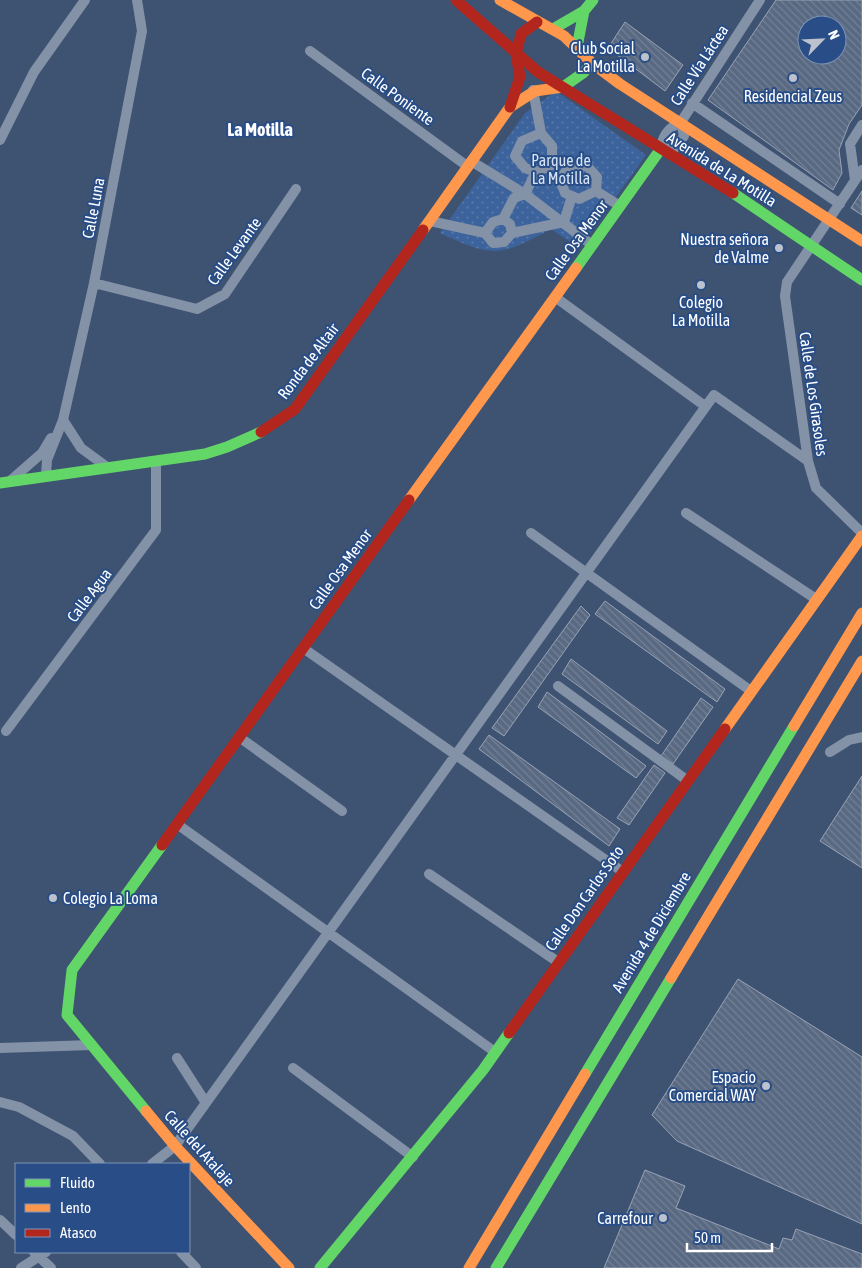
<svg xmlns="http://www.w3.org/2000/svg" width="862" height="1268" font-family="'Asap Condensed',sans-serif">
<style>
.park{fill:url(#park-dots)}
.building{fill:url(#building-back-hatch);stroke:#98a3b5;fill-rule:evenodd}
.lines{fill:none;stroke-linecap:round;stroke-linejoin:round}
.street{stroke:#8492a7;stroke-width:10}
.fast{stroke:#63d668;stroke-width:11}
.slow{stroke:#ff974d;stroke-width:11}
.jam{stroke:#b3261e;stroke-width:11}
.poi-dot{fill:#bbc2cd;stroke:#284d87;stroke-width:2}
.labels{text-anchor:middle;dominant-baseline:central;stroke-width:4;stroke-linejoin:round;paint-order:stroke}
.poi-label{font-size:16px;fill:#fff;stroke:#284d87;text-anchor:end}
.street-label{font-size:16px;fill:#fff;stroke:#284d87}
.park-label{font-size:16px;fill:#d7e4f6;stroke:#284d87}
.neighbourhood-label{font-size:18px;font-weight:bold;fill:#fff;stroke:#284d87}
</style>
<defs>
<pattern id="park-dots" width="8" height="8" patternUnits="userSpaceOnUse" patternTransform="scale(1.25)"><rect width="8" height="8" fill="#3c639c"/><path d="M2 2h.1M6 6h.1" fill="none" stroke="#597aab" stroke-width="1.8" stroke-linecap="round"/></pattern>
<pattern id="building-back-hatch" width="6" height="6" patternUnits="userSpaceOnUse" patternTransform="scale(1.25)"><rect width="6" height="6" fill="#596982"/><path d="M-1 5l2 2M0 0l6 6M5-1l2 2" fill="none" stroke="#728095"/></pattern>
</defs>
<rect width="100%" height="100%" fill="#3e5271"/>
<path class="park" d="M556 91 646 155 588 236 572 243 551 229C500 257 493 258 440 233L525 113Z"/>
<path class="building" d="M776 0H862V105L849 124 839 150 842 173 833 190 708 100ZM807 25H837V55H807Z
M625 22 683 65 665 91 608 48Z
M862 191V215L851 208Z
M605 601 725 689 717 702 595 614Z
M581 606 590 615 504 736 492 728Z
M571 659 667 731 658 744 562 674Z
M547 692 646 766 636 778 538 707Z
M701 698 713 707 673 764 661 756Z
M489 735 620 829 609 846 479 749Z
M654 765 665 773 629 825 617 818Z
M862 776V868L820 841Z
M738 979 862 1057V1224L677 1141 652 1115Z
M645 1170 685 1186 676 1208 779 1249 783 1238 792 1240 796 1229 862 1254V1268H604Z"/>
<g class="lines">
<path class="street" d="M310 51 467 166
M533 90 541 133 552 146V165
M692 103 840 204
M681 122 760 0
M681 122 684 136 675 148 660 150C663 136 667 128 681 122Z
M0 140 34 72 85 0
M471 161 525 194 592 245
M587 166 597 177 596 191 579 199 565 193 560 179 569 167Z
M862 170 787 282 785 296 808 461 816 488 862 533
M536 172 525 168 515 156 522 141 541 133
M855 180 850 144 862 125
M596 191 620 206
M503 219 514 198 525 194 536 172 552 165
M430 221 485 233 493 243 504 242 512 233 510 224 503 219 493 222 485 233
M564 222 572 196
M512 233 564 222
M94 283 197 309 225 294 296 189
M555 297 705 406
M63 420 81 448 107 467
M46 475 47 460 63 420 94 283 142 31 137 0
M10 481 42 453 51 438
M686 513 816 599
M531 533 751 691
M303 648 623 872
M558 686 688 781
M6 731 156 530V463
M239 737 342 811
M830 752 849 740 862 737
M177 824 495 1052
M429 874 558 962
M0 1048 92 1045
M177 1058 206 1103
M293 1068 413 1157
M0 1102 19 1107 73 1136 100 1164
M152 1164 175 1146 714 395 808 461
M0 1220 16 1235
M34 1252 51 1268
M181 1252 196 1268
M21 1268 46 1252"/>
<path class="fast" d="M553 29 584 11 593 0
M577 47 584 11
M563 87 583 73 592 63
M733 193 862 280
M576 268 660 150
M0 483 205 454 227 447 261 432
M585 1074 794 726
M146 1111 67 1015 72 970 162 845
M320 1268 483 1070 509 1033
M496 1268 671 978"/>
<path class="slow" d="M500 0 564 36 592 63 620 84 862 241
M423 230 510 107 535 91 563 87
M409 500 576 268
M794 726 862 613
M725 729 862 536
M671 978 862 661
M146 1111 175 1146 289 1268
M469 1268 585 1074"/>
<path class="jam" d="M456 0 538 72 733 193
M510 107 520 77 516 54 521 34 537 22
M261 432 295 409 423 230
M162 845 409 500
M509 1033 725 729"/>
</g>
<g class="poi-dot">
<circle cx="645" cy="57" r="5"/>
<circle cx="793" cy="78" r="5"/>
<circle cx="779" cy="248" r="5"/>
<circle cx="701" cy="285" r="5"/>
<circle cx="53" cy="898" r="5"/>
<circle cx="766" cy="1086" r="5"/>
<circle cx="663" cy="1218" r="5"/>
</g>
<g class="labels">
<g class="poi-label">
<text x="635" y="48">Club Social<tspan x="635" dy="18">La Motilla</tspan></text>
<text x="793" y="96" text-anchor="middle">Residencial Zeus</text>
<text x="769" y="239">Nuestra señora<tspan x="769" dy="18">de Valme</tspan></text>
<text x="701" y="302" text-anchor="middle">Colegio<tspan x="701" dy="18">La Motilla</tspan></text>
<text x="63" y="898" text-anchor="start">Colegio La Loma</text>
<text x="756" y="1077">Espacio<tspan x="756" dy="18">Comercial WAY</tspan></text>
<text x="653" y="1218">Carrefour</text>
</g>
<g class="street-label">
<text transform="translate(699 65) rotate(-57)">Calle Vía Láctea</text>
<text transform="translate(398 96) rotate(36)">Calle Poniente</text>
<text transform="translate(722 169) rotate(32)">Avenida de La Motilla</text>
<text transform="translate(93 208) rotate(-79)">Calle Luna</text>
<text transform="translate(576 240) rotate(-54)">Calle Osa Menor</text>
<text transform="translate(234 251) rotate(-54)">Calle Levante</text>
<text transform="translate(308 361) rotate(-53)">Ronda de Altair</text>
<text transform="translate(814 394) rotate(82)">Calle de Los Girasoles</text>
<text transform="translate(340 569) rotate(-54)">Calle Osa Menor</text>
<text transform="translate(89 595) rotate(-53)">Calle Agua</text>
<text transform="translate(584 898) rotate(-55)">Calle Don Carlos Soto</text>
<text transform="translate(651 932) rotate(-59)">Avenida 4 de Diciembre</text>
<text transform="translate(200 1148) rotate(48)">Calle del Atalaje</text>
</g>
<g class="park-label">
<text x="561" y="160">Parque de<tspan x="561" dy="18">La Motilla</tspan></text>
</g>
<g class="neighbourhood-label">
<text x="260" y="129">La Motilla</text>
</g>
</g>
<rect x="15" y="1163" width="175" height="90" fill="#284d87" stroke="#7e94b7"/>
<rect x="25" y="1179" width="25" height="8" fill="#63d668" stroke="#7e94b7"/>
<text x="60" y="1188" font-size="15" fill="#ffffff">Fluido</text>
<rect x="25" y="1204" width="25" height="8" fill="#ff974d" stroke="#7e94b7"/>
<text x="60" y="1213" font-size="15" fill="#ffffff">Lento</text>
<rect x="25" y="1229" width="25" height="8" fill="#b3261e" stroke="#7e94b7"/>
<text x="60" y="1238" font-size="15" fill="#ffffff">Atasco</text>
<g transform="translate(822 40) rotate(66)"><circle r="24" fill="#284d87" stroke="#7e94b7"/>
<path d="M0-4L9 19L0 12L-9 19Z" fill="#bbc2cd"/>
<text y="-8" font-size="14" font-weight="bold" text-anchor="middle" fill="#ffffff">N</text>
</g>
<path d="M687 1243v8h85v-8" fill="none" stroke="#ffffff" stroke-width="2.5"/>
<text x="694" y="1243" font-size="15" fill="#ffffff" stroke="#284d87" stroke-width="4" paint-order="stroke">50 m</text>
</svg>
